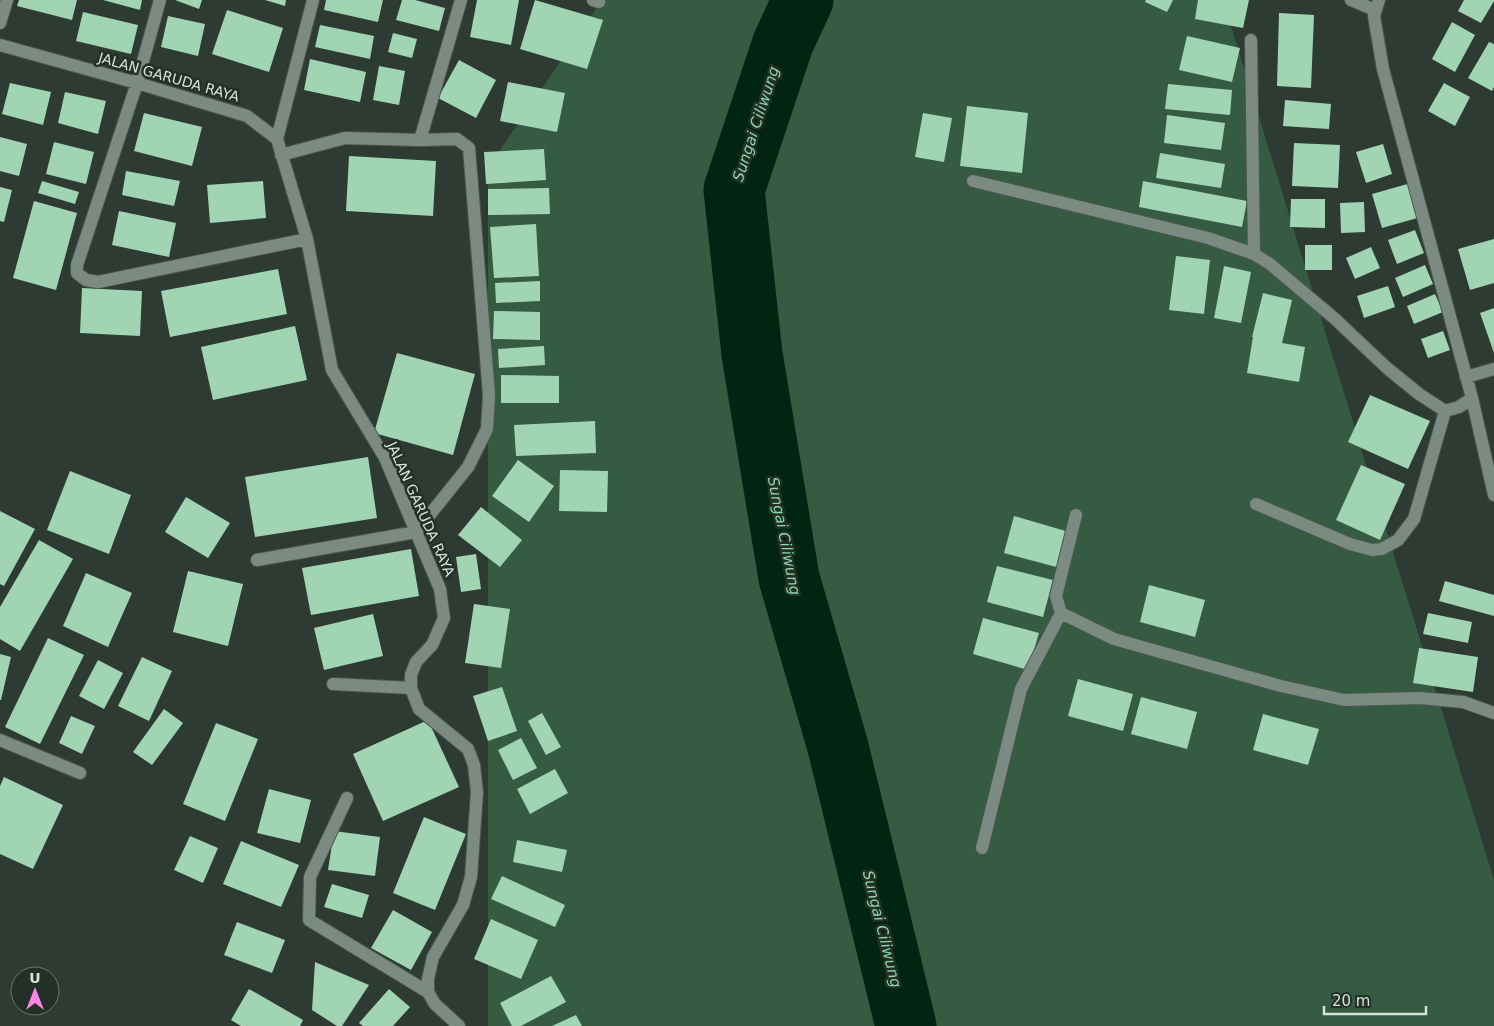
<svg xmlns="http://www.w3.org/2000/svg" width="1494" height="1026" font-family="'DejaVu Sans',sans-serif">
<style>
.green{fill:#355b43}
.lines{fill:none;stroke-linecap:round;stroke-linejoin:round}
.river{stroke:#012512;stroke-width:61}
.building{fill:#a1d4b3}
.minor-casing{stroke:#4c574f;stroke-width:14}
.minor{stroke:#7c8b81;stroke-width:12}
.labels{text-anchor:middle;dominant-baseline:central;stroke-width:5;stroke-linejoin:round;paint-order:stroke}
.street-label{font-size:14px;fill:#d8e0da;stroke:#233028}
.water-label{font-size:15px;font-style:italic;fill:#8cd7a8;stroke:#233028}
</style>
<rect width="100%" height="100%" fill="#2d3b32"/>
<path class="green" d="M602 0H1223L1494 880V1026H488V168Z"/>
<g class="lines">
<path class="river" d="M803 0 783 43 734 190 752 354 789 578 838 747 906 1026"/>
</g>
<path class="building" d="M19 0H77L72 20 17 6Z
M103 0H142L140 10Z
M175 0H202L199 9Z
M265 0H286L285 6Z
M326 0H383L378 22 324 10Z
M402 0H415L445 8 439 31 396 20Z
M477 0H519L511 45 470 37Z
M535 0 603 20 587 69 520 49Z
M1146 0H1173L1167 12 1145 2Z
M1198 0H1249L1243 28 1195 19Z
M1464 0H1494V1L1481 23 1458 11Z
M227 10 283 28 269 72 212 54Z
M83 12 138 25 131 54 76 41Z
M1279 13 1314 15 1311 88 1277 86Z
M168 16 205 24 198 56 161 47Z
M1452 22 1475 35 1455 72 1432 59Z
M320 25 374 36 370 59 315 47Z
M393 33 417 39 412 58 388 52Z
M1187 36 1240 48 1232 82 1179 70Z
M1489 42 1494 44V87L1492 91 1468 78Z
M310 59 366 72 360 102 304 90Z
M459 60 496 80 476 118 438 98Z
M379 66 405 71 399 105 373 100Z
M508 82 565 93 557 132 500 121Z
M10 83 51 92 43 125 2 114Z
M1444 83 1470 97 1455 126 1428 111Z
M1168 84 1232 90 1230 115 1165 109Z
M65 92 106 101 98 134 58 123Z
M1285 100 1331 104 1329 129 1283 126Z
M967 106 1028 113 1022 173 960 166Z
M144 113 202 127 192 166 134 151Z
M923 113 952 118 944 162 915 157Z
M1167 115 1225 123 1221 150 1164 143Z
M0 137 27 144 19 176 0 171Z
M54 142 94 152 86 184 46 174Z
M1294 143 1340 145 1338 188 1292 186Z
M1383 144 1392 174 1366 183 1356 152Z
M544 149 546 180 486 184 484 152Z
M1160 153 1225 164 1221 188 1156 178Z
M349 156 436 161 433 216 346 211Z
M126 171 180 181 174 206 122 195Z
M42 181 79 192 75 204 38 193Z
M263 181 266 218 210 223 207 185Z
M1143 181 1247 201 1242 227 1139 207Z
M1411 183 1421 217 1382 228 1372 194Z
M0 187 12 190 4 222 0 221Z
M549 188 550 214 488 215V189Z
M1291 199H1325V228L1290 227Z
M34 201 77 213 56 290 13 278Z
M1364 202 1365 232 1341 233 1340 203Z
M119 211 176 223 169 257 112 245Z
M536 224 539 276 494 278 490 227Z
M1415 230 1424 253 1397 264 1388 240Z
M1494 239V283L1470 290 1458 249Z
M1305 245H1332V270H1305Z
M1371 247 1380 268 1355 279 1346 258Z
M1176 256 1210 260 1204 314 1169 310Z
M1425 265 1433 284 1403 297 1395 278Z
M1224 266 1251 272 1241 323 1214 318Z
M278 269 287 314 170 337 161 291Z
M540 281V301L496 303 495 283Z
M1388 286 1395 307 1364 318 1357 296Z
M82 288 142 291 140 336 80 333Z
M1263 293 1292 300 1282 343 1305 347 1299 382 1247 373 1253 337H1252Z
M1435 294 1443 312 1414 324 1407 306Z
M1494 308V353L1480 313Z
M494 311 540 312V340L493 339Z
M295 326 307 380 213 400 201 347Z
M1443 331 1450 350 1428 358 1421 339Z
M544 346 545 365 499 368 498 349Z
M397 353 475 374 453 455 374 433Z
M501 375 559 376V403H501Z
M1370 395 1430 421 1408 469 1348 442Z
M595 421 596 453 516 456 514 425Z
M368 457 377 518 255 537 245 477Z
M518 460 554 486 529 522 492 496Z
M1361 465 1405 484 1380 540 1336 520Z
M560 470 608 471 607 512 559 511Z
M70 471 131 495 109 554 47 530Z
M186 497 230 523 208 558 165 532Z
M481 507 522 540 500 567 458 535Z
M0 511 35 529 4 586 0 584Z
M1014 516 1069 532 1060 568 1004 553Z
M39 540 73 559 20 651 0 639V607Z
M411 549 419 596 311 615 302 568Z
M476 554 481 589 461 592 456 557Z
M997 566 1053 580 1043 617 987 602Z
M188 571 243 584 228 646 173 632Z
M86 573 132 593 108 647 63 626Z
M1445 581 1494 595V616L1439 601Z
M1149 585 1205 600 1195 637 1140 622Z
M474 604 510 609 501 668 465 663Z
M1428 613 1472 622 1468 643 1423 634Z
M373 614 383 656 324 670 314 628Z
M983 618 1039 633 1028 670 973 654Z
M48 638 84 655 40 744 5 727Z
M1419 648 1478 657 1473 692 1413 683Z
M0 654 11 657 1 700H0Z
M142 657 172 671 149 721 118 706Z
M98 660 123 673 104 709 79 696Z
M1078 679 1133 694 1123 731 1068 716Z
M502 687 517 731 488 741 473 696Z
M1141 697 1197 712 1187 749 1131 734Z
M164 709 183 723 152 765 133 752Z
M542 713 561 747 546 755 528 721Z
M1263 714 1319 729 1308 765 1253 750Z
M71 716 95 726 82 754 59 743Z
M428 720 459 787 383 821 353 754Z
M216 723 258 739 225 821 183 804Z
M521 738 537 768 513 780 498 750Z
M555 769 568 793 530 814 517 789Z
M4 777 63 805 33 869 0 854V786Z
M269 789 311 800 300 843 257 833Z
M424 817 466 834 435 910 393 893Z
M334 831 380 837 375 876 328 870Z
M190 836 218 848 203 883 174 870Z
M517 840 567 850 562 872 513 862Z
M241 841 299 865 281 907 223 884Z
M502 876 565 905 555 927 491 899Z
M332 884 369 895 362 918 324 907Z
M393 910 432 932 411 970 371 948Z
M491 919 538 940 521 979 474 959Z
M237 922 285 940 272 973 224 955Z
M315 962 369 985 342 1026H337L312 1010Z
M551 976 566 1002 521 1026H512L500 1003Z
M249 989 303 1020 300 1026H241L231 1020Z
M389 989 410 1007 393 1026H363L359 1023Z
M576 1015 582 1026H552Z"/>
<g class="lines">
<defs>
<path id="minor" d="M160 0 137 83 77 265V273L86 280 98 282 307 239
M593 0 599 2
M1351 0 1375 10
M1379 0 1374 16 1383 69 1472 398 1494 495
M0 23 7 0
M1251 40 1254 254
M0 45 137 83 247 116 277 139 307 239 332 370 385 458 440 589 444 618 432 645 416 662 411 675V688L419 709 468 749 474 765 477 792 471 877 463 905 433 957 428 979V992L435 1004 459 1026
M277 139 313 0
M281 155 345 138 420 140
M973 181 1208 238 1254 254 1270 264 1334 318 1387 368 1419 394 1445 411 1459 407 1472 398
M1466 377 1494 369
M1256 504 1350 544 1372 550 1382 549 1398 540 1414 519 1445 411
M1076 515 1056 596 1061 613 1114 639 1281 686 1344 700 1420 698 1463 702 1494 713
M257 560 416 532 468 467 487 429 489 395 469 148 457 139 420 140 461 0
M333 684 411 688
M0 740 80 773
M347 798 310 877 309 920 428 992
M982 848 1021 689 1061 613"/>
</defs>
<use href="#minor" class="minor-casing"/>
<use href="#minor" class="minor"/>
</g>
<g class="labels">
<g class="street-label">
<text transform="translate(169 77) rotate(16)">JALAN GARUDA RAYA</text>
<text transform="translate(421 509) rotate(66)">JALAN GARUDA RAYA</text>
</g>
<g class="water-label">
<text transform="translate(756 124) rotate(-72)">Sungai Ciliwung</text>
<text transform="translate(784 536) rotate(79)">Sungai Ciliwung</text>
<text transform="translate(882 929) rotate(76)">Sungai Ciliwung</text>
</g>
</g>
<g transform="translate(35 991)"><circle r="24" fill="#233028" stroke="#6b766f"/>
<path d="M0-4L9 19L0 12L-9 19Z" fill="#fc86e3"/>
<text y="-8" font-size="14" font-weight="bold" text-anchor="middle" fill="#d8e0da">U</text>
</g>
<path d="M1324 1006v8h102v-8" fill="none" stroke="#d8e0da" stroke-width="2.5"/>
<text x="1332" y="1006" font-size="15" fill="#d8e0da" stroke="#233028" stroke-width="4" paint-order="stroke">20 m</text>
</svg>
